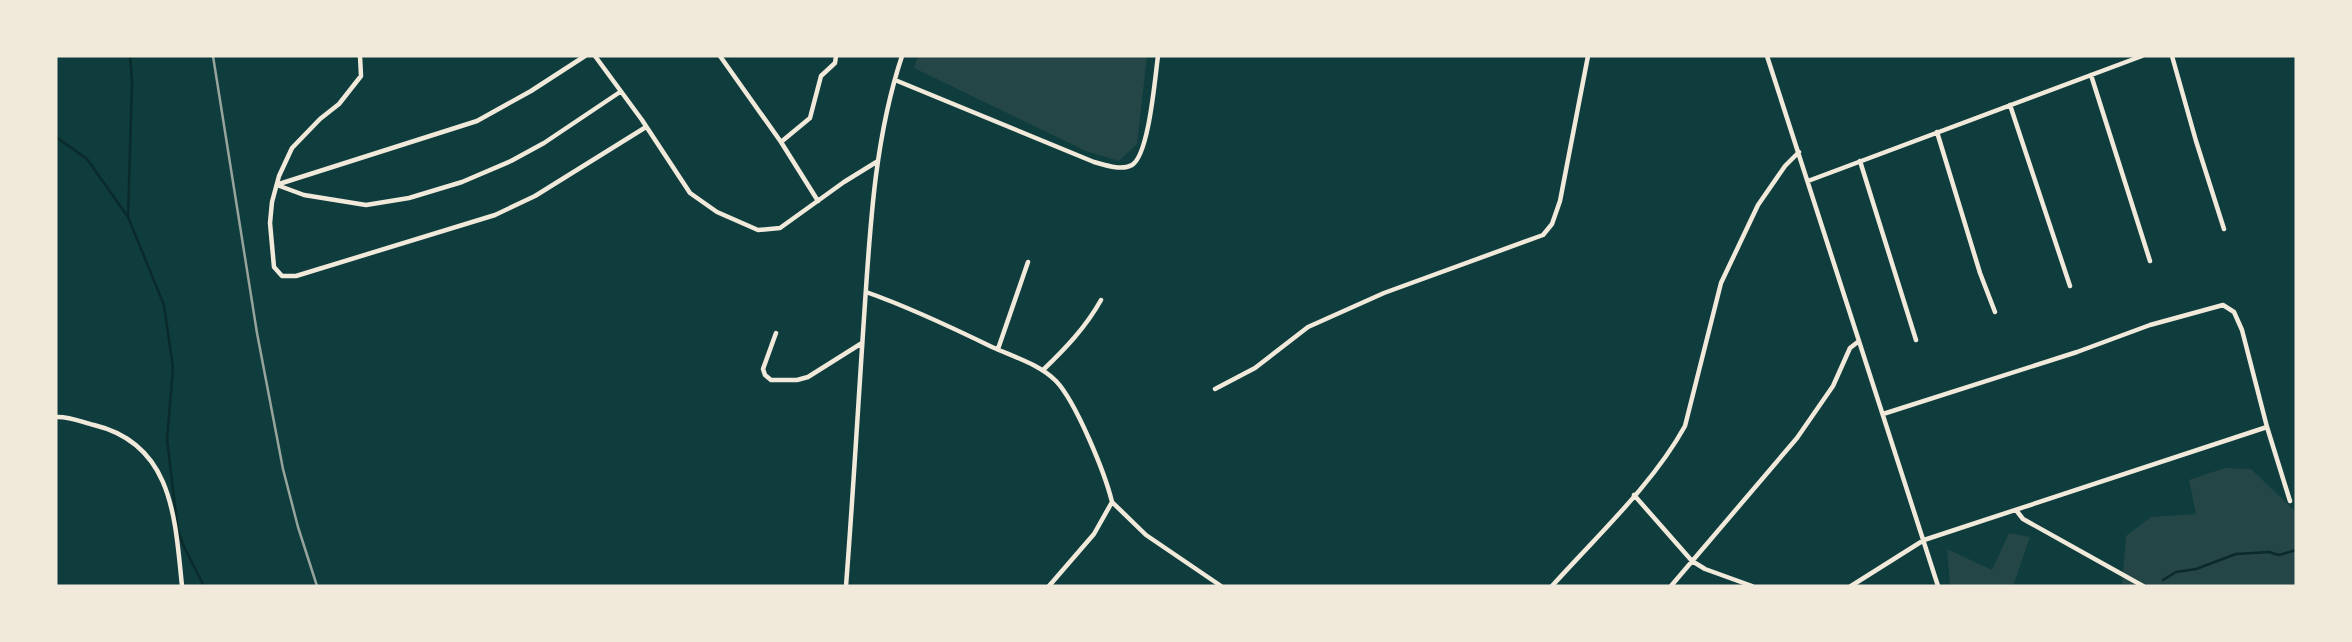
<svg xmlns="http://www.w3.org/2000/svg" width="2352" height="642" font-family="Montserrat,sans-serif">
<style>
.green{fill:#244646}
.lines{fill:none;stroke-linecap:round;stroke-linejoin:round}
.stream{stroke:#0a2a2b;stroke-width:2.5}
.minor{stroke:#f1e9da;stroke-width:4.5}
.rail{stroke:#97a49c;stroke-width:2.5}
</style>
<rect width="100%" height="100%" fill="#0f3d3e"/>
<path class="green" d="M918 56H1147L1137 144 1119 161 1086 151 914 68Z
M2225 468 2251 469 2296 512V586H2122L2126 536 2151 517 2196 514 2189 480Z
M2009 533 2030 537 2013 586H1950L1947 549 1992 570Z"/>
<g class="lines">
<path class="stream" d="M56 137 87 159 128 217 164 305 173 368 167 439 178 531 185 549 204 586
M128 217 132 82 130 56
M2163 580 2176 572 2196 569 2236 554 2269 552 2279 555 2296 550"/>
<path class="minor" d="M360 56 361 76 339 104 320 119 292 148 279 176 272 202 270 223 274 267 282 276H296L495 215 535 196 646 127
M595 56 642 120 690 193 717 212 758 230 780 228 844 182 878 161
M720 56 781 142 818 201
M1767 56 1938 586
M2172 56 2196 141 2224 229
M2091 75 2150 261
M895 80 1094 162C1105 165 1121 171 1132 165 1149 155 1155 77 1158 56
M2010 105 2070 286
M1937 132 1980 273 1995 312
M781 142 810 118 821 76 835 63 836 56
M1860 161 1916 340
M1808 181 2142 56
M279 184 477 121 531 91 585 56
M277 185 304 195 366 205 409 198 462 182 511 161 544 143 620 92
M866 292C909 307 951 327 992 347 1014 357 1039 364 1056 381 1076 402 1105 473 1112 502L1094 534 1049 586
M776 333 763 369 765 375 771 380H797L808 377 862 343
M998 349 1028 262
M1043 370C1065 349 1086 327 1101 300
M1215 389 1255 368 1308 327 1384 293 1543 235 1552 224 1560 201 1588 56
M1883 414 2077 352 2150 325 2223 305 2234 312 2242 330 2267 427 2290 501
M56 417C68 416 82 422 94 425 173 444 175 518 182 586
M1634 495 1692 561 1705 569 1752 586
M1112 502 1146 535 1221 586
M2016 510 2023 519 2143 586
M846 586C853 496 858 407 864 318 870 230 874 140 902 56
M1552 586C1597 536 1653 484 1685 426L1721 283 1758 205 1785 166 1799 152
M1671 586 1797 438 1833 386 1850 348 1859 341
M1851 586 1924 540 2267 427"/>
<path class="rail" d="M213 56 257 333 283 469 298 527 317 586"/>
</g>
<rect width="2352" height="642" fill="none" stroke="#f1e9da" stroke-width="115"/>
</svg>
